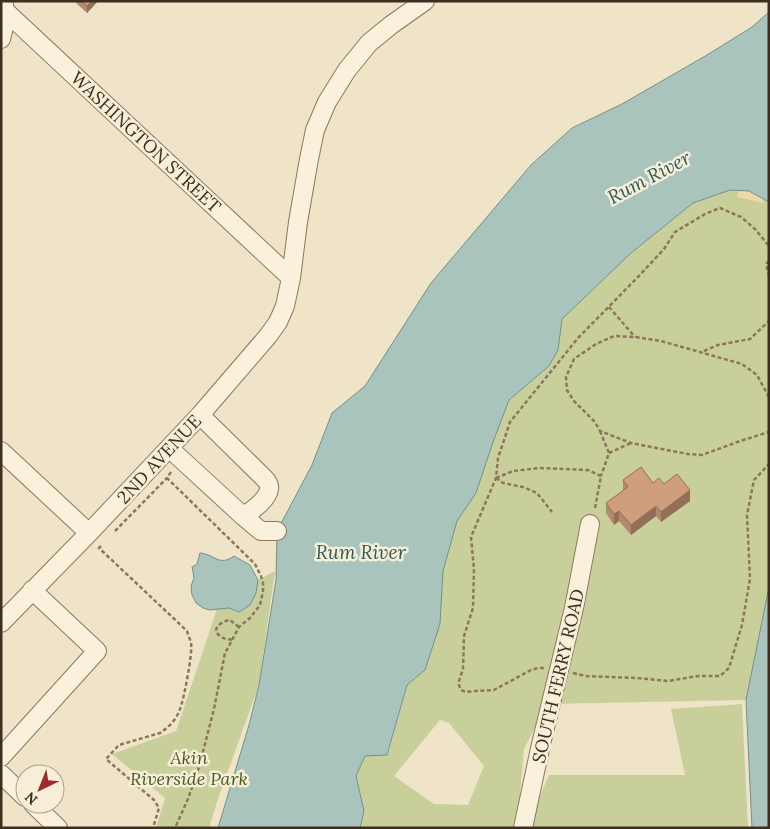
<svg xmlns="http://www.w3.org/2000/svg" width="770" height="829" font-family="Lora,serif">
<style>
.green{fill:#c9cf9b;fill-rule:evenodd}
.sand{fill:#ecd9a5}
.water{fill:#a9c4bc;stroke:#6f938a}
.lines{fill:none;stroke-linecap:round;stroke-linejoin:round}
.minor-casing{stroke:#8d765c;stroke-width:20}
.path{stroke:#8d765c;stroke-width:2.5;stroke-dasharray:4 2.5;stroke-linecap:butt}
.minor{stroke:#faf1dc;stroke-width:18}
.wall{fill:#b2896c}
.shaded-wall{fill:#916f58}
.building{fill:#cf9f7d;stroke:#916f58}
.labels{text-anchor:middle;dominant-baseline:central;stroke-width:5;stroke-linejoin:round;paint-order:stroke}
.street-label{font-size:18px;fill:#3d2e20;stroke:#f7eed8}
.park-label{font-size:18px;font-style:italic;fill:#4d5a26;stroke:#f7eed8}
.water-label{font-size:19px;font-style:italic;fill:#2f5d5a;stroke:#f7eed8}
</style>
<rect width="100%" height="100%" fill="#f0e4c8"/>
<path class="green" d="M730 190 749 191 769 202V587L746 700 547 704 524 749 517 828H360L364 811 356 776 365 756 388 754 407 685 425 670 440 624 443 571 457 521 476 493 493 442 509 400 549 366 558 350 562 319 582 299 631 253 693 203ZM440 720 449 723 484 766 468 805 434 804 394 776Z
M275 571 259 685 218 799 209 828H156L165 798 112 754 176 731 217 609 229 608 239 612C254 602 255 598 258 580Z
M742 704 748 828H532L538 800 549 775H685L671 709Z"/>
<path class="sand" d="M739 188 765 194 763 203 737 197Z"/>
<path class="water" d="M769 12V202L749 191 730 190 693 203 631 253 562 319 558 350 549 366 509 400 493 442 476 493 457 521 443 571 440 624 425 670 407 685 387 755 365 756 356 776 364 811 360 828H218L249 725 259 685 276 580 277 531 312 465 332 413 365 386 431 283 531 165 572 128 622 104 707 55 752 27Z
M200 553C214 554 219 567 234 556L250 565 258 580 256 593 250 605 239 612 229 608 210 610 203 608 196 603 192 595 191 586 194 578 192 567 197 564Z
M769 587V828H752L746 700Z"/>
<g class="lines">
<defs>
<path id="minor" d="M1 7 291 278
M1 39 4 27V5
M200 415 264 478C267 481 270 485 269 489 268 499 251 512 243 516
M169 448 243 516 261 531H277
M1 451 89 533
M1 623 89 533 200 415 268 336 278 322 285 306 291 278 298 222 309 159 315 130 327 102 347 70 369 43 391 25 425 1
M1 757 97 651 32 590
M1 774 25 797
M33 804 58 828
M523 828 541 744 574 608 590 524"/>
</defs>
<use href="#minor" class="minor-casing"/>
<path class="path" d="M769 261 766 264 769 276
M609 307 635 337
M704 351 718 345 750 339 769 321
M769 397 757 375 742 364 661 341 635 337 614 336 596 344 574 359 566 377 567 390 574 401 595 422 600 431 631 443 688 454 702 455 740 441 769 432
M600 431 609 453 601 476
M609 453 631 443
M171 472 167 478 255 564 261 576 263 583V591L260 605 250 618 239 627 225 653 214 709 199 767 188 799 175 828
M496 478 513 471 539 468 588 470 601 476 595 508
M496 478 503 483 523 487 537 493 552 512
M115 531 167 478
M101 546 99 548 187 631C188 635 190 639 191 643 193 652 184 699 180 709 177 719 168 728 160 733L119 745 106 759 154 800 159 808 153 828
M232 640C228 639 223 639 220 636 210 629 222 621 230 620L239 627
M544 668H538L531 670 494 690 475 691 466 692 461 690 459 685V681L463 669 464 636 473 608 474 569 471 537 496 478 498 458 510 422 578 338 636 279 664 249 675 232 705 214 720 208 741 217 755 229 769 246
M573 673 585 676 637 678 668 681 698 676H720L729 668 742 625 750 579 747 515 754 480 769 464"/>
<use href="#minor" class="minor"/>
</g>
<path class="wall" d="M74 1H98L87 13Z
M623 480 664 484 690 501 661 522 656 516 631 535 619 521 614 525 606 513V503L623 491Z"/>
<path class="shaded-wall" d="M92 1H98L87 13V6Z
M690 490V501L661 522V512Z
M656 506V516L631 535V525Z
M619 511V521L614 525V514Z"/>
<path class="building" d="M81 1H92L87 6Z
M641 467 653 483 659 478 664 484 677 474 690 490 661 512 656 506 631 525 619 511 614 514 606 503 628 487 623 480Z"/>
<g class="labels">
<g class="street-label">
<text transform="translate(146 142) rotate(43)">WASHINGTON STREET</text>
<text transform="translate(159 459) rotate(-47)">2ND AVENUE</text>
<text transform="translate(558 676) rotate(-77)">SOUTH FERRY ROAD</text>
</g>
<g class="park-label">
<text x="189" y="757">Akin<tspan x="189" dy="21">Riverside Park</tspan></text>
</g>
<g class="water-label">
<text transform="translate(649 177) rotate(-28)">Rum River</text>
<text x="361" y="552">Rum River</text>
</g>
</g>
<rect width="770" height="829" fill="none" stroke="#3d2e20" stroke-width="5"/>
<g transform="translate(40 789) rotate(223)"><circle r="24" fill="#f7eed8" stroke="#ada18e"/>
<path d="M0-4L9 19L0 12L-9 19Z" fill="#9e2a2b"/>
<text y="-8" font-size="14" font-weight="bold" text-anchor="middle" fill="#3d2e20">N</text>
</g>
</svg>
